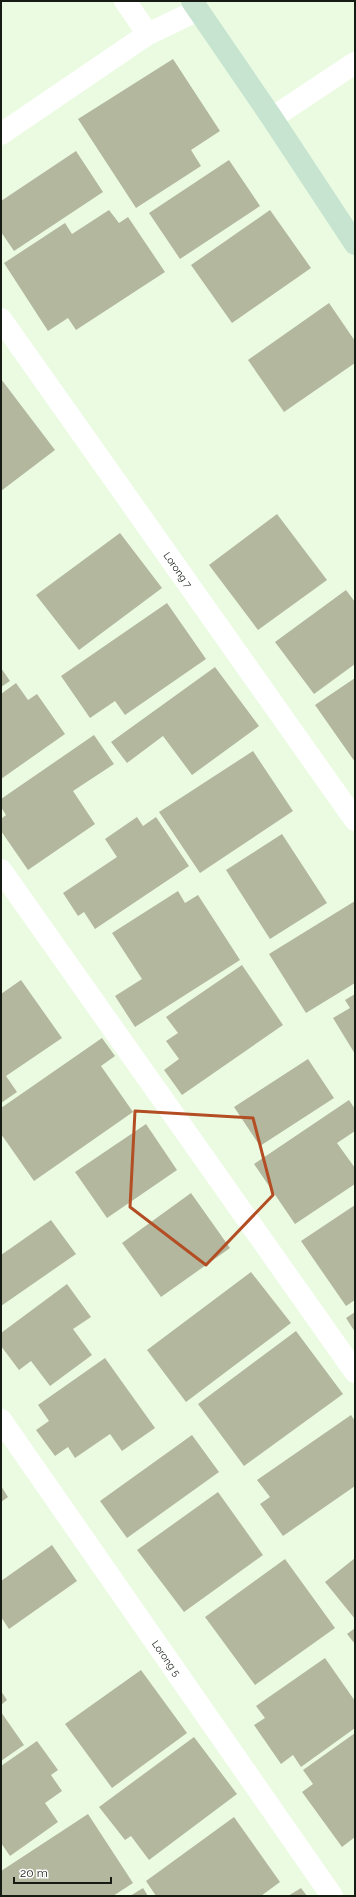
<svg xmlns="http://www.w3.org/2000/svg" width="356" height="1897" font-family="Raleway,sans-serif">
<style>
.building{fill:#b3b79d}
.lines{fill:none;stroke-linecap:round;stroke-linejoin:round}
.street{stroke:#fff;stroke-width:22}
.secondary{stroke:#c6e4d0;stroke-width:22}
.marked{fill:none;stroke:#b34d24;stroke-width:3;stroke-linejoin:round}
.labels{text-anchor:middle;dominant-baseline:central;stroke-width:3.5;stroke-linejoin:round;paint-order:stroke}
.street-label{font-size:10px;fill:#161c13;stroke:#fff}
</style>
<rect width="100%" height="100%" fill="#ebfbe2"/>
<path class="building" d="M173 59 220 131 191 150 201 166 136 208 78 119Z
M76 151 103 192 14 251 1 232V201Z
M229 160 260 206 180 259 149 213Z
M109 210 119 223 128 217 165 272 76 330 68 318 48 331 4 263 65 223 72 234Z
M270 210 311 268 232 323 191 265Z
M329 303 355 341V363L284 412 248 360Z
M1 379 55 450 1 491Z
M277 514 327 580 258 630 209 565Z
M120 533 162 588 79 650 36 595Z
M346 590 355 602V664L314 694 275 642Z
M167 603 206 659 125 715 115 701 90 718 61 676Z
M215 667 259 726 192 775 163 736 127 763 111 742Z
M1 668 10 681 1 687Z
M355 678V762L315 705Z
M16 683 28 700 37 694 65 734 1 779V694Z
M94 735 114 764 73 791 95 824 28 870 1 831V819L6 815 1 807V799Z
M253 751 293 811 200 873 159 812Z
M137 817 143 826 156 817 189 866 95 929 84 912 78 916 63 893 117 857 105 839Z
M282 834 327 903 270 939 226 870Z
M178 891 185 903 198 895 240 960 135 1027 115 996 142 979 112 933Z
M355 901V983L306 1013 269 954Z
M242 965 283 1025 182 1095 164 1070 179 1059 166 1041 178 1033 166 1017Z
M21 980 62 1038 6 1076 17 1092 1 1103V994Z
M355 994V1054L333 1018 350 1008 345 1000Z
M102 1038 115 1056 101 1066 133 1112 34 1181 1 1134V1108Z
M308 1059 334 1098 260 1146 234 1107Z
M349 1100 355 1109V1131L337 1143 355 1168V1184L295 1224 254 1164Z
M146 1124 177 1170 107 1218 75 1172Z
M191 1193 230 1248 161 1297 122 1243Z
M355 1205V1300L346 1306 301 1241Z
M51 1220 76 1254 1 1306V1255Z
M251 1272 291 1323 186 1402 147 1350Z
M67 1284 91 1317 73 1329 92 1355 50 1386 31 1361 19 1370 1 1346V1333Z
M355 1312V1332L346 1318Z
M296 1331 343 1394 244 1466 198 1404Z
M105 1358 155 1428 122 1451 110 1434 75 1458 68 1447 55 1456 36 1430 49 1421 38 1405Z
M351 1415 355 1421V1486L283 1536 260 1504 270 1497 257 1480Z
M192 1435 219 1472 127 1538 100 1501Z
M1 1486 8 1497 1 1502Z
M218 1492 263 1555 184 1612 137 1550Z
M52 1545 77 1581 9 1629 1 1617V1581Z
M355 1558V1619L325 1582Z
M285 1559 335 1628 255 1685 205 1617Z
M355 1628V1644L347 1634Z
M325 1658 355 1701V1728L301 1767 293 1755 281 1764 254 1725 265 1718 256 1706Z
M141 1670 187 1733 112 1788 65 1724Z
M1 1691 7 1700 1 1705Z
M1 1712 24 1745 1 1761Z
M355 1733V1837L342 1847 302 1792 313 1784 303 1770Z
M194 1737 237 1794 149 1860 131 1836 125 1840 99 1807Z
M37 1741 58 1770 51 1775 62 1791 45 1803 58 1822 10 1856 1 1843V1766Z
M88 1814 133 1883 113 1896H1V1871Z
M234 1817 280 1882 261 1896H156L146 1881Z
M143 1888 148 1896H130Z
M301 1888 307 1896H288Z"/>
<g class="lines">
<g class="street">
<path d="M125 1 148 34"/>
<path d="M272 118 355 63"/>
<path d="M1 134 148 34 198 10"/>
<path id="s1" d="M1 319 355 820"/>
<path d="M1 870 355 1372"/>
<path id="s2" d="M1 1420 332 1896"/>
</g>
<path class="secondary" d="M192 1 272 118 355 244"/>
</g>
<path class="marked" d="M135 1111 253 1118 273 1195 206 1265 130 1207Z"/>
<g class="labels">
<g class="street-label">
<text stroke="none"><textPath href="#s1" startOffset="307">Lorong 7</textPath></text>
<text stroke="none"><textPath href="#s2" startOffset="290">Lorong 5</textPath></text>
</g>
</g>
<rect width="356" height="1897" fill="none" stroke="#161c13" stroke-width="4"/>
<path d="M14 1877v6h97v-6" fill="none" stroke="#161c13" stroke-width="2"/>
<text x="20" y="1877" font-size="12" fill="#161c13" stroke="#ffffff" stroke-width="3" paint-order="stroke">20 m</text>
</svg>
